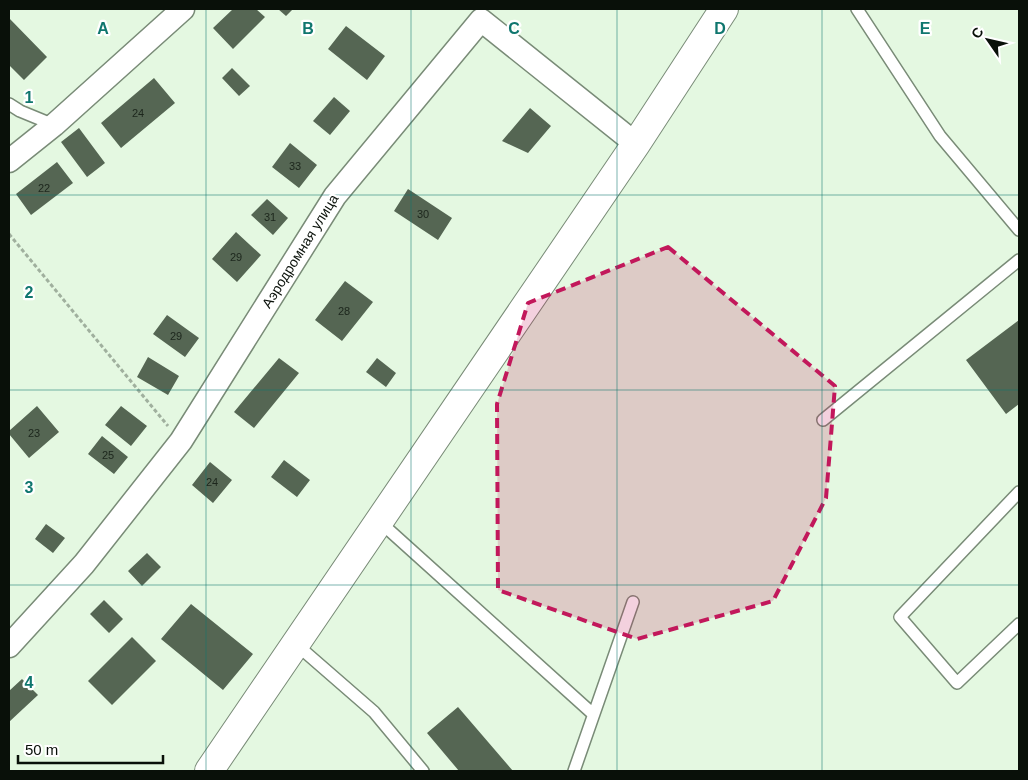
<svg xmlns="http://www.w3.org/2000/svg" width="1028" height="780" font-family="Helvetica,sans-serif">
<style>
.building{fill:#556653}
.lines{fill:none;stroke-linecap:round;stroke-linejoin:round}
.service-casing{stroke:#798b77;stroke-width:14}
.minor-casing{stroke:#798b77;stroke-width:25}
.secondary-casing{stroke:#798b77;stroke-width:30}
.path{stroke:#a0b09e;stroke-width:3;stroke-dasharray:4 2.5;stroke-linecap:butt}
.service{stroke:#fff;stroke-width:11}
.minor{stroke:#fff;stroke-width:22}
.secondary{stroke:#fff;stroke-width:28}
.marked{fill:#c2185b;fill-opacity:0.2;stroke:#c2185b;stroke-width:4;stroke-dasharray:10 6;stroke-linejoin:round}
.grid{fill:none;stroke:#0f766e;stroke-width:1;stroke-opacity:0.55}
.labels{text-anchor:middle;dominant-baseline:central;stroke-width:4.5;stroke-linejoin:round;paint-order:stroke}
.number-label{font-size:11px;fill:#1c261c}
.street-label{font-size:14px;fill:#091009;stroke:#fff}
.grid-label{font-size:16px;text-anchor:middle;font-weight:bold;fill:#0f766e;stroke:#fff;stroke-width:4.5;stroke-linejoin:round;paint-order:stroke}
</style>
<rect width="100%" height="100%" fill="#e4f8e1"/>
<path class="building" d="M233 9H256L265 17 233 49 213 28Z
M278 9H293L286 16Z
M9 18 47 57 24 80 9 65Z
M346 26 385 56 367 80 328 49Z
M232 68 250 86 239 96 222 78Z
M154 78 175 103 121 148 101 123Z
M334 97 350 111 330 135 313 121Z
M530 108 551 126 528 153 502 141Z
M79 128 105 163 87 177 61 142Z
M290 143 317 165 299 188 272 167Z
M57 162 73 183 31 215 16 194Z
M408 189 452 218 438 240 394 211Z
M267 199 288 218 273 235 251 215Z
M236 232 261 255 237 282 212 259Z
M345 281 373 302 342 341 315 320Z
M167 315 199 338 185 357 153 334Z
M1019 320V404L1006 414 966 360Z
M148 357 179 376 168 395 137 377Z
M279 358 299 373 254 428 234 412Z
M377 358 396 373 386 387 366 372Z
M37 406 59 432 29 458 9 434V431Z
M121 406 147 426 131 446 105 425Z
M102 436 128 457 114 474 88 454Z
M284 460 310 480 297 497 271 477Z
M210 462 232 480 213 503 192 485Z
M46 524 65 538 53 553 35 539Z
M147 553 161 567 142 586 128 571Z
M104 600 123 619 109 633 90 614Z
M191 604 253 654 223 690 161 639Z
M132 637 156 661 112 705 88 681Z
M22 679 38 695 9 722V691Z
M458 707 513 771H459L427 733Z"/>
<g class="lines">
<defs>
<path id="service" d="M857 9 940 136 1019 230
M9 104 20 111 54 125
M823 420 1019 260
M1019 492 900 617 957 683 1019 624
M380 522 593 714
M297 645 374 712 423 771
M574 771 633 602"/>
<path id="minor" d="M9 161 54 125 183 9
M9 646 84 564 181 441 335 196 481 20 636 144"/>
<path id="secondary" d="M209 771 636 144 724 9"/>
</defs>
<use href="#service" class="service-casing"/>
<use href="#minor" class="minor-casing"/>
<use href="#secondary" class="secondary-casing"/>
<path class="path" d="M9 234 168 426"/>
<use href="#service" class="service"/>
<use href="#minor" class="minor"/>
<use href="#secondary" class="secondary"/>
</g>
<path class="marked" d="M668 247 835 386 826 498 773 601 637 639 498 590 497 404 528 303Z"/>
<path class="grid" d="M206 9V771M411 9V771M617 9V771M822 9V771M9 195H1019M9 390H1019M9 585H1019"/>
<g class="labels">
<g class="number-label">
<text x="138" y="113">24</text>
<text x="295" y="166">33</text>
<text x="44" y="188">22</text>
<text x="423" y="214">30</text>
<text x="270" y="217">31</text>
<text x="236" y="257">29</text>
<text x="344" y="311">28</text>
<text x="176" y="336">29</text>
<text x="34" y="433">23</text>
<text x="108" y="455">25</text>
<text x="212" y="482">24</text>
</g>
<g class="street-label">
<text transform="translate(300 251) rotate(-58)">Аэродромная улица</text>
</g>
</g>
<g class="grid-label">
<text x="103" y="34">A</text>
<text x="308" y="34">B</text>
<text x="514" y="34">C</text>
<text x="720" y="34">D</text>
<text x="925" y="34">E</text>
<text x="29" y="103">1</text>
<text x="29" y="298">2</text>
<text x="29" y="493">3</text>
<text x="29" y="688">4</text>
</g>
<rect width="1028" height="780" fill="none" stroke="#091009" stroke-width="20"/>
<g transform="translate(988 40) rotate(304)" stroke="#ffffff" stroke-width="4" paint-order="stroke">
<path d="M0-4L9 19L0 12L-9 19Z" fill="#091009"/>
<text y="-8" font-size="14" font-weight="bold" text-anchor="middle" fill="#091009">С</text>
</g>
<path d="M18 755v8h145v-8" fill="none" stroke="#091009" stroke-width="2.5"/>
<text x="25" y="755" font-size="15" fill="#091009" stroke="#ffffff" stroke-width="4" paint-order="stroke">50 m</text>
</svg>
